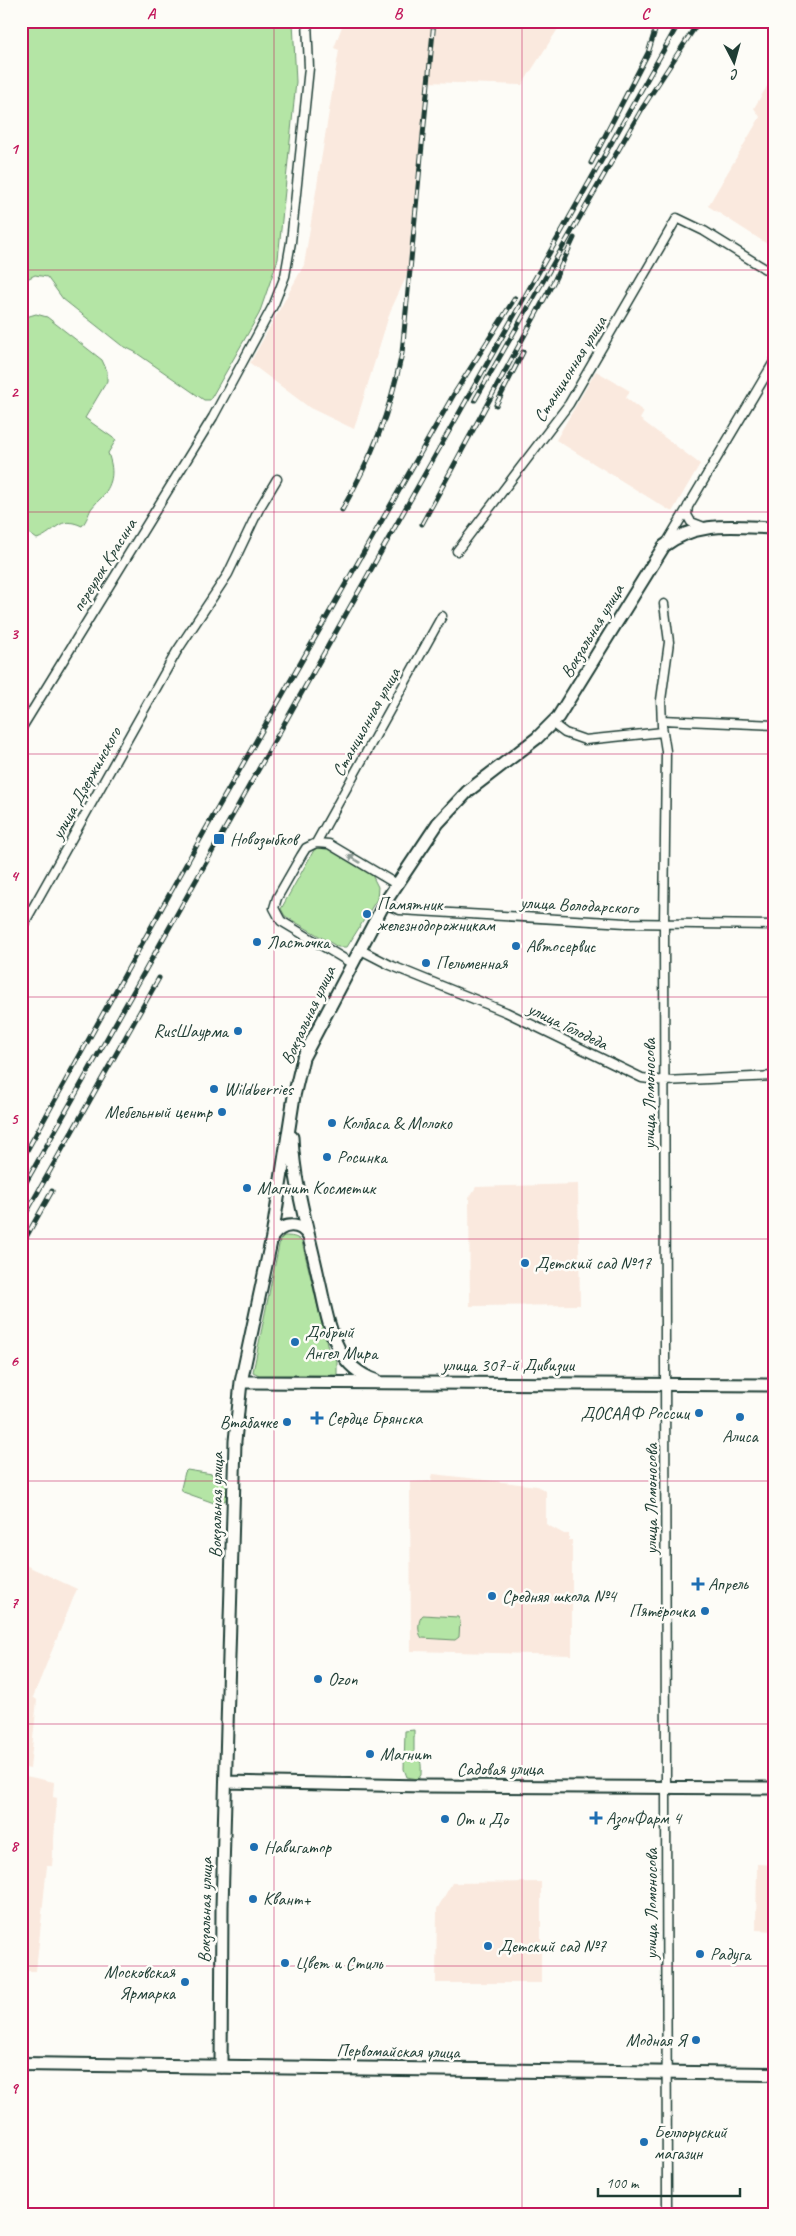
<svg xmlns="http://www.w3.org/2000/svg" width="796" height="2236" font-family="Caveat,sans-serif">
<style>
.built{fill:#fae9de}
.green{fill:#b4e5a5;stroke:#6a916c}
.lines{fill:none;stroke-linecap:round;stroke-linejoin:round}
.street-casing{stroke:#1f3d34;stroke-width:11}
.secondary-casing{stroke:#1f3d34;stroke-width:15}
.primary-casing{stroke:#1f3d34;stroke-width:16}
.street{stroke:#fdfcf7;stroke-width:8}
.secondary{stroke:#fdfcf7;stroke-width:11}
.primary{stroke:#fdfcf7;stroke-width:12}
.rail-casing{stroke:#1f3d34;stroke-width:5}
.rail{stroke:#fdfcf7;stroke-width:3;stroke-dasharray:9;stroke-linecap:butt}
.oneway{fill:#8e9c96}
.grid{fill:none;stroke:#c2185b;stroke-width:1;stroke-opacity:0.55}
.poi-dot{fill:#1f6fb2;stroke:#fdfcf7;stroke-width:2}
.labels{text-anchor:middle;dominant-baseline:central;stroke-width:5;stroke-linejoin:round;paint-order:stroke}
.street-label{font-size:18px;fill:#1f3d34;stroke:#fdfcf7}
.poi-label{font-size:18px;fill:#1f3d34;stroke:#fdfcf7;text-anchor:start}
.neatline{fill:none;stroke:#c2185b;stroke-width:2}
.grid-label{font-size:16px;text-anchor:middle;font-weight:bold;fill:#c2185b}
</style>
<rect width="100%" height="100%" fill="#fdfcf7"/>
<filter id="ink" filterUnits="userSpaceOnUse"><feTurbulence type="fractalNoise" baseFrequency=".02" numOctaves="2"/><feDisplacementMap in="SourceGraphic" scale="10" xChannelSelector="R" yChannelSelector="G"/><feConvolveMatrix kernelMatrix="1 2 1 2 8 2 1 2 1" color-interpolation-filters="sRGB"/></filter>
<g filter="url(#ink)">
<path class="built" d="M344 21H563L522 85 426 82 407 275 390 312 354 429 310 408 250 363 304 265 339 50 334 48Z
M769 83H775V249L708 206 760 117 754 108Z
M596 371 630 391 626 398 644 412 640 419 700 464 672 512 556 440Z
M578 1184 580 1305 470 1306 469 1198 476 1187Z
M433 1474 537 1486 546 1491V1524L564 1534H569V1540H572V1655L411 1651 410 1482 431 1481Z
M21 1563 77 1589 33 1697 37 1700 30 1769 21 1767Z
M21 1775 54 1782 53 1797 57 1798 52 1866H47L36 1971H21Z
M757 1864 775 1865V1931L756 1930Z
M541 1882V1983H436L437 1909 452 1883Z"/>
<path class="green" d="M21 21H293L296 82 278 259 259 314 210 400H204L135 352 121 345 63 299 47 277 35 275 21 282Z
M36 314 47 317 102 360 107 371V381L85 418 116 440 108 453C114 470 114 482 102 497 98 501 94 505 91 509 88 515 87 520 82 526 58 515 57 532 37 539L21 528V325L26 317Z
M318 847H326L372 875 378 887 377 899 347 947H338L285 916 281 909 314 850Z
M284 1236C291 1236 297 1236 302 1242L328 1348 337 1358V1375H259L253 1372 280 1240Z
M187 1470 225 1476 228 1481 226 1500 217 1504 183 1492 181 1488 185 1472Z
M423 1615 458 1617 460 1621 459 1637 455 1640 422 1638C417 1632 418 1619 423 1615Z
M414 1730V1755C423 1759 421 1767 421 1775L418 1779 407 1777 404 1769 405 1731Z"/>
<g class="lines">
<defs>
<path id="street" d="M688 506 687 515 691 522 704 527
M667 542 775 360
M457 551 569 404 677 218 704 231 775 275
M664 604 669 642 661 700 662 726 666 751 664 924 667 2215
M662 720 775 725
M553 724 565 733 585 740 663 732
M21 729 213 417 274 304 285 276 291 242 309 68 307 21
M316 843 442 616
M384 904 400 910 626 923 775 925
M21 907 30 913
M21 929 177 651 228 574 259 509 277 479
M359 949 390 965 506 1012 642 1078 664 1081 775 1076
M351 963 281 921 274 908 277 898 301 856 306 848 316 843 329 844 396 884"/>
<path id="secondary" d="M292 1137C294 1184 308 1230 318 1276 324 1300 327 1326 339 1349 347 1364 358 1374 375 1380
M272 1237C282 1223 300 1221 309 1237
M241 1382 775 1385
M226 1782 424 1786 775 1788
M221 2067 222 1907 235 1441 241 1382 272 1237 294 1096 303 1058 384 904 438 823 468 791 537 738 558 717 664 546C698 520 735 527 775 528"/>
<path id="primary" d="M21 2064 775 2074"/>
</defs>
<use href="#street" class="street-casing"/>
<use href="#secondary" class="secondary-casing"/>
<use href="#primary" class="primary-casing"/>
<use href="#street" class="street"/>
<use href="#secondary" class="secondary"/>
<use href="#primary" class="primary"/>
<defs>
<path id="rail" d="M591 163 648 53 658 21
M475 400 643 107 699 21
M496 405 523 352
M342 510C373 455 389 415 402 353L434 21
M422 524 554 281 574 238
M21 1161 203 834 454 394 515 298
M21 1191 680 21
M21 1222 159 978
M21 1246 52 1191"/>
</defs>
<use href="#rail" class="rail-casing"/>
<use href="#rail" class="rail"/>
</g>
<defs><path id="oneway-solid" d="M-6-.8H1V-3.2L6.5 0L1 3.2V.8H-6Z" transform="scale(1.25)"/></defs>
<use class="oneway" href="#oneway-solid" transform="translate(354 859) rotate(-149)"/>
</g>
<path class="grid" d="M274 21V2215M522 21V2215M21 270H775M21 512H775M21 754H775M21 997H775M21 1239H775M21 1481H775M21 1724H775M21 1966H775"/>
<g class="poi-dot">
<rect x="213" y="833" width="12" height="12" rx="2.5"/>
<circle cx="367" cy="914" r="5"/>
<circle cx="257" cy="942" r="5"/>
<circle cx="516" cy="946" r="5"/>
<circle cx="426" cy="963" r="5"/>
<circle cx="238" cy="1031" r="5"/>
<circle cx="214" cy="1089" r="5"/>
<circle cx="222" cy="1112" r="5"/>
<circle cx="332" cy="1123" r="5"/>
<circle cx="327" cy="1157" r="5"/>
<circle cx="247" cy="1188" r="5"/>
<circle cx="525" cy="1263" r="5"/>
<circle cx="295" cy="1342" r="5"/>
<circle cx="699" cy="1413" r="5"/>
<circle cx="740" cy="1417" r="5"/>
<path d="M314.5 1410.5h5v5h5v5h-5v5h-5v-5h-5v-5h5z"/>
<circle cx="287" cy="1422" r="5"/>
<path d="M695.5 1576.5h5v5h5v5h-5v5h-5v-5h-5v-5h5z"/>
<circle cx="492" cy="1596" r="5"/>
<circle cx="705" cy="1611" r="5"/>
<circle cx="318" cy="1679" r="5"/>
<circle cx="370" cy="1754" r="5"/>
<path d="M593.5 1810.5h5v5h5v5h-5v5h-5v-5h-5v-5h5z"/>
<circle cx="445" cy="1819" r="5"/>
<circle cx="254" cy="1847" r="5"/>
<circle cx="253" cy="1899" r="5"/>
<circle cx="488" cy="1946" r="5"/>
<circle cx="700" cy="1954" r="5"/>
<circle cx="285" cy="1963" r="5"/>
<circle cx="185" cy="1982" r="5"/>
<circle cx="696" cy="2040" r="5"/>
<circle cx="644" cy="2142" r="5"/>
</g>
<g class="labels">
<g class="street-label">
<text transform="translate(570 369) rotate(-58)">Станционная улица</text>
<text transform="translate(104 565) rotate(-58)">переулок Красина</text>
<text transform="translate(592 631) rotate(-59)">Вокзальная улица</text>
<text transform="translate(366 722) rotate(-61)">Станционная улица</text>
<text transform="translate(86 783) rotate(-61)">улица Дзержинского</text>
<text transform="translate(579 905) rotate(3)">улица Володарского</text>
<text transform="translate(308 1015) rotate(-65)">Вокзальная улица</text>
<text transform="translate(568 1026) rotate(26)">улица Голодеда</text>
<text transform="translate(649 1094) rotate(-90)">улица Ломоносова</text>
<text x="508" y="1365">улица 307-й Дивизии</text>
<text transform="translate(651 1499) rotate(-90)">улица Ломоносова</text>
<text transform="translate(216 1505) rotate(-89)">Вокзальная улица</text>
<text x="500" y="1769">Садовая улица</text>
<text transform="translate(651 1904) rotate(-90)">улица Ломоносова</text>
<text transform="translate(205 1910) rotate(-89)">Вокзальная улица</text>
<text transform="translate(398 2051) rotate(1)">Первомайская улица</text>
</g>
<g class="poi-label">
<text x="230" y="839">Новозыбков</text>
<text x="377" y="904">Памятник<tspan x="377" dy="21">железнодорожникам</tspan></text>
<text x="267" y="942">Ласточка</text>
<text x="526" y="946">Автосервис</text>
<text x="436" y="963">Пельменная</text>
<text x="228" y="1031" text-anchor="end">RusШаурма</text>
<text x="224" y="1089">Wildberries</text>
<text x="212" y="1112" text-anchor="end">Мебельный центр</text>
<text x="342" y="1123">Колбаса &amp; Молоко</text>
<text x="337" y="1157">Росинка</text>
<text x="257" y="1188">Магнит Косметик</text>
<text x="535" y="1263">Детский сад №17</text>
<text x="305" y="1332">Добрый<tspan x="305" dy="21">Ангел Мира</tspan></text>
<text x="689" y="1413" text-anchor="end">ДОСААФ России</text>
<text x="327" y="1418">Сердце Брянска</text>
<text x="277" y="1422" text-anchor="end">Втабачке</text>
<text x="740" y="1436" text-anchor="middle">Алиса</text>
<text x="708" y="1584">Апрель</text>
<text x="502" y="1596">Средняя школа №4</text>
<text x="695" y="1611" text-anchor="end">Пятёрочка</text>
<text x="328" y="1679">Ozon</text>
<text x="380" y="1754">Магнит</text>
<text x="606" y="1818">АзонФарм 4</text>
<text x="455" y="1819">От и До</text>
<text x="264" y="1847">Навигатор</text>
<text x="263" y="1899">Квант+</text>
<text x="498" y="1946">Детский сад №7</text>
<text x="710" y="1954">Радуга</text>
<text x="295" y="1963">Цвет и Стиль</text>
<text x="175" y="1972" text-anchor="end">Московская<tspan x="175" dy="21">Ярмарка</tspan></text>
<text x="686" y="2040" text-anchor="end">Модная Я</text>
<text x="654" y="2132">Беллоруский<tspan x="654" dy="21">магазин</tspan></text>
</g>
</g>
<rect width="796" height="2236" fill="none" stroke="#fdfcf7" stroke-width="55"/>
<g transform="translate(734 62) rotate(174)" stroke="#fdfcf7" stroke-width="4" paint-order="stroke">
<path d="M0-4L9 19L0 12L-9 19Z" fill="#1f3d34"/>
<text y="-8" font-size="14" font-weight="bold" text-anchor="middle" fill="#1f3d34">С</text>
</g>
<path d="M598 2188v8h142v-8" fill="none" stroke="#1f3d34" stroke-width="2.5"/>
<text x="606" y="2188" font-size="15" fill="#1f3d34" stroke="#fdfcf7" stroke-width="4" paint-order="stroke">100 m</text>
<rect x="28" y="28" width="740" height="2180" class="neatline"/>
<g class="grid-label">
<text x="151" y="19">A</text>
<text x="398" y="19">B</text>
<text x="645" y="19">C</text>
<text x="14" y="154">1</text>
<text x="14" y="397">2</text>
<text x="14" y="639">3</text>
<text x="14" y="881">4</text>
<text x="14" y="1124">5</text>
<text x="14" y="1366">6</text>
<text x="14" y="1608">7</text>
<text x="14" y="1851">8</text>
<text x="14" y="2093">9</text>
</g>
</svg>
